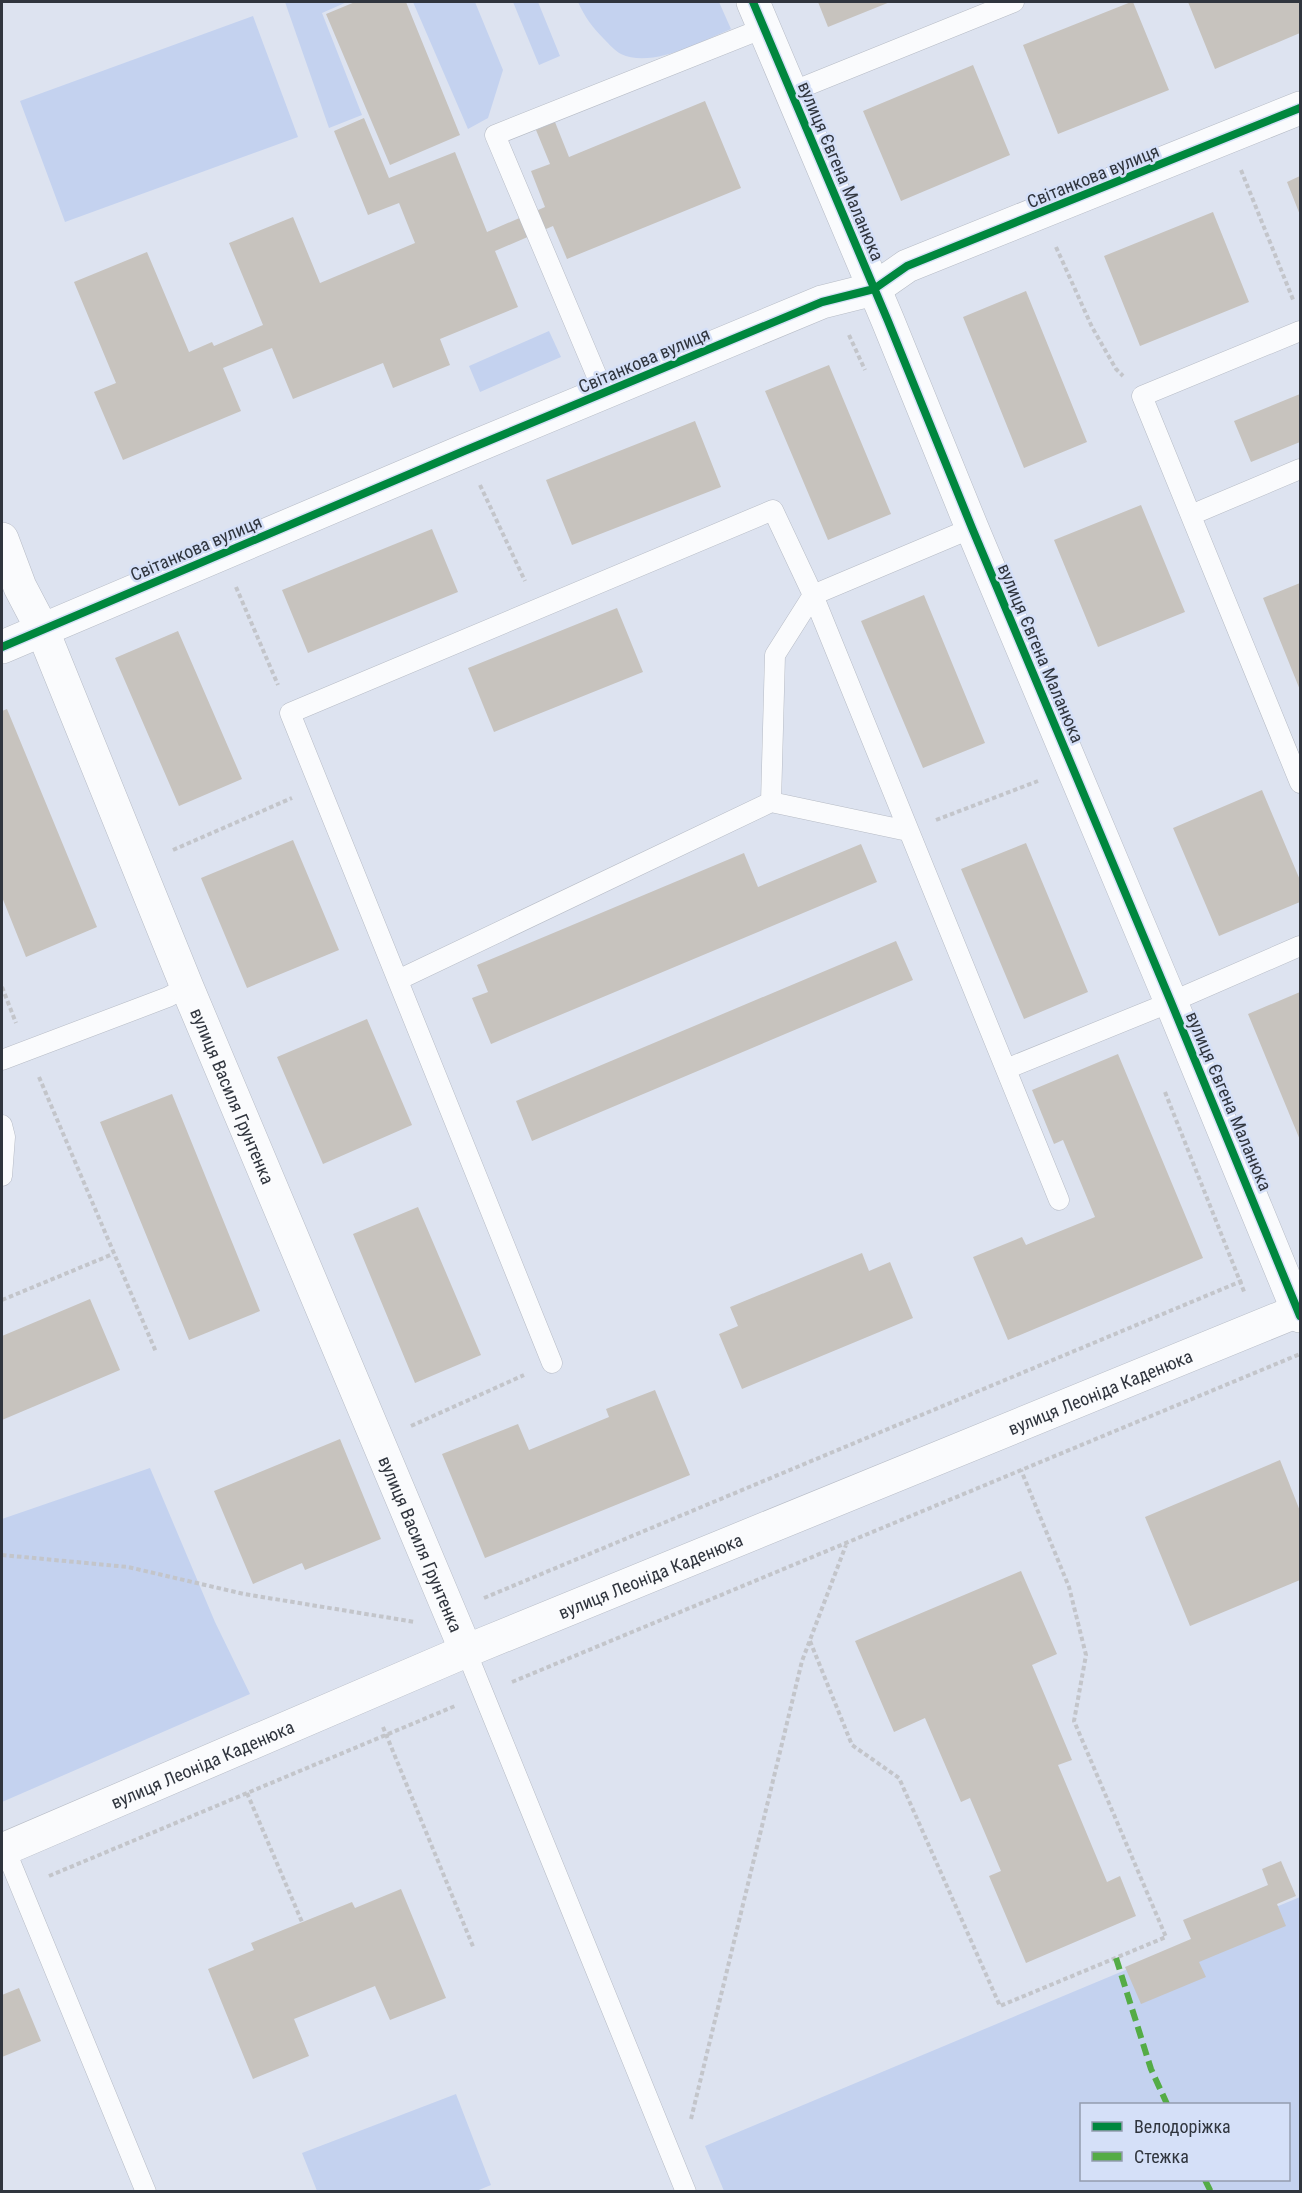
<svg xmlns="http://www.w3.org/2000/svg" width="1302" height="2193" font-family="'Roboto Condensed',sans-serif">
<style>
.green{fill:#c4d2ef;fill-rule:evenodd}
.building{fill:#c7c3be}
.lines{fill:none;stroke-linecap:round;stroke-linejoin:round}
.lane-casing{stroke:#b6bbc5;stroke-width:21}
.street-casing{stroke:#b6bbc5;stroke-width:34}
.path{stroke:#c3c5ca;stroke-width:4;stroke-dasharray:4.5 3;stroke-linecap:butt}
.lane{stroke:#fafbfd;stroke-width:20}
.street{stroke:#fafbfd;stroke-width:33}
.quiet{stroke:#54ac46;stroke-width:6;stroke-dasharray:12 6;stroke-linecap:butt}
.cycleway-casing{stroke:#d5e0f8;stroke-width:11}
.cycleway{stroke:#00873e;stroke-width:8}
.labels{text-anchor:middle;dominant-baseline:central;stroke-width:5;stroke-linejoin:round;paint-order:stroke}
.street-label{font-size:18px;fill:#30353e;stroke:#d5e0f8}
</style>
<rect width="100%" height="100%" fill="#dde3f0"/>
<path class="green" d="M285 2H347L322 13 362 115 329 128Z
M413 2H475L503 70 488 118 468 129Z
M513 2H538L560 56 539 65Z
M578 2H719L731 29C702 41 652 69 621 54 615 51 609 44 604 39 592 27 585 17 578 2Z
M253 16 298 137 65 222 20 101Z
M549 331 561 357 480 392 469 366Z
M150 1468 215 1622 250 1694 2 1802V1519Z
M1300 1897V2191H724L705 2146ZM1082 2104H1288V2180H1082Z
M456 2094 491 2185 474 2192 317 2191 302 2153Z"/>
<path class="building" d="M355 2H406L460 135 390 165 326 14Z
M818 2H890L828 27Z
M1131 2H1133L1169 90 1058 134 1023 45Z
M1188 2H1300V33L1215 69Z
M973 65 1010 155 901 201 863 111Z
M705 101 741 188 567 259 553 226 495 251 518 307 440 339 450 365 393 388 383 363 293 399 272 348 223 368 241 411 123 460 94 392 116 383 74 282 147 252 189 352 212 342 214 346 263 325 229 243 293 217 320 283 415 243 399 203 368 215 334 131 364 118 389 178 455 152 487 232 545 207 531 171 550 164 536 130 555 122 569 157Z
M1300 176V215L1287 182Z
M1213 212 1249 302 1140 346 1104 256Z
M1026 291 1087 442 1024 468 963 317Z
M829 365 891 514 828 540 765 391Z
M1300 394V442L1251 462 1234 421Z
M695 421 721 487 572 545 546 480Z
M1141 505 1185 612 1098 647 1054 540Z
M432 529 458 592 308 653 282 590Z
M1300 583V690L1263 598Z
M924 595 985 743 923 768 861 621Z
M617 608 643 672 494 732 468 668Z
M178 631 242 779 179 806 115 658Z
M7 709 97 927 26 957 2 897V711Z
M1262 790 1300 880V902L1219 936 1173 828Z
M293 840 339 950 247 988 201 878Z
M1026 843 1088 992 1024 1019 961 869Z
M861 844 877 882 491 1044 472 998 488 992 477 965 744 853 758 887Z
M896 941 913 980 532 1141 516 1101Z
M1300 992V1140L1248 1014Z
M367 1019 412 1125 323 1164 277 1057Z
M1118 1054 1203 1258 1008 1340 973 1257 1022 1237 1026 1245 1095 1217 1063 1140 1054 1144 1032 1090Z
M172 1094 260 1311 189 1340 100 1122Z
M418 1207 481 1355 415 1383 353 1234Z
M862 1253 869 1271 890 1262 913 1318 742 1389 719 1334 738 1326 730 1307Z
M90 1299 120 1370 2 1420V1336Z
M655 1390 690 1475 485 1558 442 1454 518 1424 529 1450 609 1417 606 1409Z
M340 1439 381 1539 305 1570 302 1563 253 1584 214 1491Z
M1280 1460 1300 1511V1580L1190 1626 1145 1517Z
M1021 1571 1057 1654 1032 1665 1072 1760 1058 1765 1107 1882 1120 1876 1136 1916 1026 1963 989 1876 1001 1871 970 1798 961 1802 925 1718 894 1732 855 1641Z
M1281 1861 1296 1896 1277 1904 1286 1926 1199 1962 1206 1977 1141 2004 1125 1967 1191 1939 1183 1920 1268 1885 1262 1869Z
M401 1889 446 1998 390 2020 375 1986 294 2019 309 2056 253 2079 208 1969 254 1950 251 1943 352 1902 355 1908Z
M19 1988 41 2041 2 2057V1995Z"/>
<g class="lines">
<defs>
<path id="lane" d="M791 92 1014 2
M1300 331 1142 396 1300 783
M604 393 495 135 764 28
M1191 515 1300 469
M972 528 813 595 1059 1200
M771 802 908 831
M398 980 771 802 775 655 813 595 773 510 290 713 552 1363
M2 1060 168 997 187 987
M1006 1069 1171 1002 1300 946
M2 1125 5 1137 2 1176
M466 1651 686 2192
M5 1849 146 2192"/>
<g id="street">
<path d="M753 2 888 321 972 528 1171 1002 1300 1316"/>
<path id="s1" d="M2 539 20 587 42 629 187 987 466 1651"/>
<path d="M2 647 464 451 822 302 874 289 907 266 1300 108"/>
<path id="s2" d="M2 1850 466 1651 1300 1310"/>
</g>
</defs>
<use href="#lane" class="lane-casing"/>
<use href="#street" class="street-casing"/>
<path class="path" d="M1241 170 1294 302
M1056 247 1092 327 1116 369 1123 376
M849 335 865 370
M480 485 525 581
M236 587 278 685
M936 820 1038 781
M173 850 292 798
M2 987 16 1023
M39 1077 156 1352
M1165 1092 1245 1294
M2 1300 113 1254
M411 1426 524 1375
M2 1555 128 1567 244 1594 415 1622
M484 1598 1244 1280
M810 1641 852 1745 899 1778 1000 2006 1166 1937 1074 1721 1086 1655 1069 1587 1021 1470
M512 1682 1300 1354
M383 1727 474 1949
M247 1793 302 1922
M49 1876 455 1706
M691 2119 802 1661 846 1545"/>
<use href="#lane" class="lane"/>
<use href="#street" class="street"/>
<path class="quiet" d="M1116 1958 1151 2069 1167 2104
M1205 2180 1211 2192"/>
<defs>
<path id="cycleway" d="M753 2 888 321 972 528 1171 1002 1300 1316
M2 647 464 451 822 302 874 289 907 266 1300 108"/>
</defs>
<use href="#cycleway" class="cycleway-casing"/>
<use href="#cycleway" class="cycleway"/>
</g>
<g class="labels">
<g class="street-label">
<text transform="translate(841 171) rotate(67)">вулиця Євгена Маланюка</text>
<text transform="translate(1093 176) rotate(-22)">Світанкова вулиця</text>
<text transform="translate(644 360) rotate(-23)">Світанкова вулиця</text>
<text transform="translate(196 548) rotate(-23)">Світанкова вулиця</text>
<text transform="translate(1041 653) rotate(67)">вулиця Євгена Маланюка</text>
<text stroke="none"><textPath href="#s1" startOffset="603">вулиця Василя Грунтенка</textPath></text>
<text transform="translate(1229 1101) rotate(67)">вулиця Євгена Маланюка</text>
<text stroke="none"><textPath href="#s2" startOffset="1190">вулиця Леоніда Каденюка</textPath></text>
<text stroke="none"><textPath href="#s1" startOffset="1089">вулиця Василя Грунтенка</textPath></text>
<text stroke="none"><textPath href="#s2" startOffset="704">вулиця Леоніда Каденюка</textPath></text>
<text stroke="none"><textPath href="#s2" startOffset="218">вулиця Леоніда Каденюка</textPath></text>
</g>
</g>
<rect width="1302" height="2193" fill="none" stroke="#30353e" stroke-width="6"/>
<rect x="1080" y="2103" width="210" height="78" fill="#d5e0f8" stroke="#939cae" stroke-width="1.5"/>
<rect x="1092" y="2122" width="30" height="9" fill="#00873e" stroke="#939cae" stroke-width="1.5"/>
<text x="1134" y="2133" font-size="18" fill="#30353e">Велодоріжка</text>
<rect x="1092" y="2152" width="30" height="9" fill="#54ac46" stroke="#939cae" stroke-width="1.5"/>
<text x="1134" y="2163" font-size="18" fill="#30353e">Стежка</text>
</svg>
